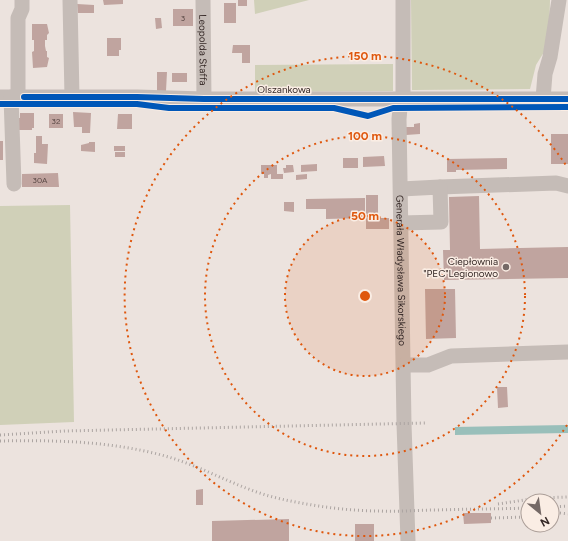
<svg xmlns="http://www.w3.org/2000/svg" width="568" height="541" font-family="Figtree,sans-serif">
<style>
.green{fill:#d0d0b8}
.water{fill:#99bfba}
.building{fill:#c0a49f}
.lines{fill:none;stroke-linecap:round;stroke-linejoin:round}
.minor{stroke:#c5bcb7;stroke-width:15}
.rail{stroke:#aca5a2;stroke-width:3;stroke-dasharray:1 3;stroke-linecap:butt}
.cycleway-casing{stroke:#faede4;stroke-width:8}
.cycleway{stroke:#0057b8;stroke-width:6}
.ring{fill:none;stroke:#df570d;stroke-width:2;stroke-dasharray:2 4}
.poi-dot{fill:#756966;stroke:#faede4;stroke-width:1.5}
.labels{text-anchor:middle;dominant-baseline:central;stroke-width:3;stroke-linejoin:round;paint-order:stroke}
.number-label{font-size:8px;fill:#584744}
.street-label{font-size:10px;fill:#352826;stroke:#faede4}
.poi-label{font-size:10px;fill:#352826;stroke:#faede4;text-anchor:end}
.centre{fill:#df570d;stroke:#faede4;stroke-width:2}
.ring-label{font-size:12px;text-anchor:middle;font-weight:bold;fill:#df570d;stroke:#faede4;stroke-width:3;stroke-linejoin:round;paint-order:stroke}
</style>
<rect width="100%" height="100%" fill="#ece3de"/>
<path class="green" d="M254 0H309L255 14Z
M411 0H550L549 37 544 52 536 65 530 89 412 90Z
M393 64V91L255 92V65Z
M70 205 74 422 0 425V206Z"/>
<path class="water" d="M568 425V433L455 435V427Z"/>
<path class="building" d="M103 0H123V4L104 5Z
M238 0H247V6H238Z
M224 3H236V23H224Z
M77 4 94 5V13H78Z
M173 9H193V26H173Z
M155 18H161L162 28 156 29Z
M32 24H47L49 33 47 35V40H45V46L46 51H47V57L49 58 47 67 33 68 32 52 34 51V40H32Z
M107 38H121V50H119V56H107Z
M233 45H250V63H242V53H232Z
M157 72H167L166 91H157Z
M172 73H187V82H172Z
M73 112 91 113 90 133H82V127H74Z
M20 113H34V128H32V130H16L17 118H20Z
M49 114H63V128H49Z
M118 114H132V129H117Z
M420 123V134L406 135V127H414V124Z
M551 134H568V164H551Z
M36 136H42V144H48L47 164 34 163V153H36Z
M0 141H3V160H0Z
M89 142H95V152L81 151V145L89 143Z
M114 146H125V151H114Z
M115 152H125V157H115Z
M384 156 385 166 363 167V157Z
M343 158H358V168H343Z
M507 158V169L456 170V172H447V159Z
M317 164V171L301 172V165Z
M261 165H277V174H283V179H271V174L268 175V178H264V174H261Z
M286 165H293L294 172 284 173 283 168H286Z
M58 173 59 187H22V174Z
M307 174V179L296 180V175Z
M366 195H378V218H389V229H366Z
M479 196 480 249 568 247V278L444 280 443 250H450L449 197Z
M365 198V218L326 219V209H306V199Z
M284 202H294V212L284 211Z
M425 289H455L456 338 426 339Z
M497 387H507L508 407 498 408Z
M203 489V505H196V490Z
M463 513H491V523L464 524Z
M289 519V541H212V521Z
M355 524H374V541H355Z"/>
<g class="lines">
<g class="minor">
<path d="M70 0 72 97"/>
<path id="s1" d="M203 0 204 99"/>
<path id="s2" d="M403 0V99L400 108 399 119 404 424 408 541"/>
<path d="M0 97H137L204 99H568"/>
<path d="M11 97 14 184"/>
<path d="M18 97V18L22 9V0"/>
<path d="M543 99 545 74 550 57 559 0"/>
<path d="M440 187 556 183 568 186"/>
<path d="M401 189 440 187 441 222 401 223"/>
<path d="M404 365H428L451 356 568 352"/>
</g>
<path class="rail" d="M0 435 65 431 426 423
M0 441C55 440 111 441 165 456 205 467 240 490 281 499 313 506 347 511 380 511 399 512 418 510 437 510 468 509 498 509 528 508
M498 504 538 498 568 497
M552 507 568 506
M552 512 568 514
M491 518 528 517"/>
<defs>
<path id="cycleway" d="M24 97H137L204 99H568
M0 104H137L169 108H334L368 116 393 108 568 107"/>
</defs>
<use href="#cycleway" class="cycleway-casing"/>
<use href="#cycleway" class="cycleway"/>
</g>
<circle cx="365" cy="296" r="80" fill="#df570d" fill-opacity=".12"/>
<g class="ring">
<circle cx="365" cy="296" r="80"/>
<circle cx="365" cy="296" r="160"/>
<path d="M567 425A240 240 0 1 1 567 167"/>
</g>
<circle class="poi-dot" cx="506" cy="267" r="4"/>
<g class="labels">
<g class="number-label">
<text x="183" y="18">3</text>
<text x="56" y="121">32</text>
<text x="40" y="180">30A</text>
</g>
<g class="street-label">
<text stroke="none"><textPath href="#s1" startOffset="50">Leopolda Staffa</textPath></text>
<text x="284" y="89">Olszankowa</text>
<text stroke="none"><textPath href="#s2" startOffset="271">Generała Władysława Sikorskiego</textPath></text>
</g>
<g class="poi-label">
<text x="498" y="261">Ciepłownia<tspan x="498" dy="12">"PEC"Legionowo</tspan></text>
</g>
</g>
<circle cx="365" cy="296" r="6" class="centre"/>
<g class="ring-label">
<text x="365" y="60">150 m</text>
<text x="365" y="140">100 m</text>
<text x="365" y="220">50 m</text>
</g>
<g transform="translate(540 513) rotate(151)"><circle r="19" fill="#faede4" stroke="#ab9e98"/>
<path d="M0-3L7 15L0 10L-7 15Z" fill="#756966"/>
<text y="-6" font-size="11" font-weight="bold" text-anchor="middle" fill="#352826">N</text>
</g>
</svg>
